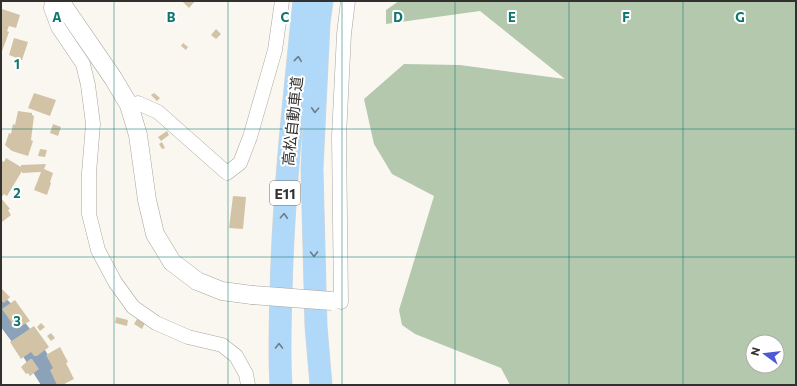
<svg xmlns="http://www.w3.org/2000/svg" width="797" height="386" font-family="Commissioner,'Noto Sans JP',sans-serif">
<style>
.forest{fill:#b4c8ae;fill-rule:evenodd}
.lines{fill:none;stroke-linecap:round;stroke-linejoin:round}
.river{stroke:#8ba2b9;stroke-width:22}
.building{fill:#d2c3a6}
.minor-casing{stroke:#a8a59f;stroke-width:15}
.tertiary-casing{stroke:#a8a59f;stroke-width:19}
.motorway-casing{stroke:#d6d6d5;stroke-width:23}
.minor{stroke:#fff;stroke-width:14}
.tertiary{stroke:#fff;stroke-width:18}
.motorway{stroke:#b0d9f9;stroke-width:22}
.tertiary-bridge-casing{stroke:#a8a59f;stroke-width:19;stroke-linecap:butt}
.tertiary-bridge{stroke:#fff;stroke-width:18}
.oneway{stroke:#6b7d8a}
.grid{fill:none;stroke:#0f766e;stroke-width:1;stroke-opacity:0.55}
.labels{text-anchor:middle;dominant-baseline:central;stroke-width:4;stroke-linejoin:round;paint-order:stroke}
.shield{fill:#fff;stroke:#706f6d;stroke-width:1}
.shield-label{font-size:14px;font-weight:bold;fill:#32312f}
.street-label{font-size:15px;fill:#32312f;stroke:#fff}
.grid-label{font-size:13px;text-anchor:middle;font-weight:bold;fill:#0f766e;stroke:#fff;stroke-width:4;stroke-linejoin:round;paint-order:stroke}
</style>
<rect width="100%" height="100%" fill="#faf7f1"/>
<path class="forest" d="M399 1H796V385H510L501 368 415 334 402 325 399 310 434 196 392 174 374 144 364 99 404 64 460 65 565 79 480 11 386 24V10ZM753 342H777V366H753Z"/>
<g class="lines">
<path class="river" d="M1 309 32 350 54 385"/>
</g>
<path class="building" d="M182 1H195L189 8Z
M2 9 20 15 16 28 9 26 7 31 9 32 1 54Z
M216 29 221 34 216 39 211 35Z
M14 38 28 42 22 60 9 55Z
M183 43 188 47 186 50 181 46Z
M34 93 56 100 50 116 28 108Z
M154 93 160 98 157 101 151 95Z
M18 111 32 113V115L34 116 31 140 33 141 28 156 12 151 5 145 9 133 11 134 13 124 15 125Z
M53 124 61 127 58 136 50 133Z
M167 131 169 135 161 141 158 137Z
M162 142 165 148 162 149 159 144Z
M40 149 47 150 45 157 38 156Z
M6 158 21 167V165L46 164 44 169 53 173 50 182 51 183 47 195 34 190 41 172 22 173V171L7 196 4 194 1 198 10 209 8 210 11 215 2 222 1 220V160L4 162Z
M233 196 246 197 243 229 229 228Z
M1 288 10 297 4 303 1 301Z
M15 300 30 321 16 329 2 309Z
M116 317 128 320 127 326 115 323Z
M137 319 145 323 142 329 134 324Z
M41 323 45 327 40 331 37 327Z
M34 326 49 347 37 356H34L31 352 21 359 10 342Z
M51 333 55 338 51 341 47 336Z
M60 347 68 362 66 363 74 379 62 385H57L50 370 53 368 46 355Z
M30 359H32L39 369 30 376 28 373 26 374 21 367Z"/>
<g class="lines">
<defs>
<path id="minor" d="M52 1 51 8 58 27 83 64 88 85 93 124 89 173V214L98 250 115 282 133 307 156 323 188 337 222 345 236 356 246 374 248 385
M129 105 138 103 158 112 227 173 240 163 250 137 275 50 282 1
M341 302 339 136 344 34 348 1"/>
<path id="tertiary" d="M60 1 113 78 129 105 138 135 147 200 155 234 172 262 197 281 222 291 252 295"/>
<path id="motorway" d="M281 385C279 355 280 325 281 294 283 196 294 99 304 1
M321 385 316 326 312 169 319 23 322 1"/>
</defs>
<use href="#minor" class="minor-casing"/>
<use href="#tertiary" class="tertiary-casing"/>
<use href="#motorway" class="motorway-casing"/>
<use href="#minor" class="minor"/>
<use href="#tertiary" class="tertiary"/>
<use href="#motorway" class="motorway"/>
<defs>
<path id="tertiary-bridge" d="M252 295 332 301"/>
</defs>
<use href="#tertiary-bridge" class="tertiary-bridge-casing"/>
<use href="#tertiary-bridge" class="tertiary-bridge"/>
</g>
<defs><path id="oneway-chevron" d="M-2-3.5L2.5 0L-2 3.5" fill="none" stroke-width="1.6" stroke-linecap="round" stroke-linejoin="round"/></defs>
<g class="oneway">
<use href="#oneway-chevron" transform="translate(298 59) rotate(-84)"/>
<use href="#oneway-chevron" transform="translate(315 110) rotate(93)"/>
<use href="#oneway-chevron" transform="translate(284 216) rotate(-87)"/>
<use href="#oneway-chevron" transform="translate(314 254) rotate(89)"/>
<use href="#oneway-chevron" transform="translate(279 346) rotate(-89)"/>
</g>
<path class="grid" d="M114 1V385M228 1V385M342 1V385M455 1V385M569 1V385M683 1V385M1 129H796M1 257H796"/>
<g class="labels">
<rect class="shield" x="270" y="181" width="30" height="24" rx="3"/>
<g class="shield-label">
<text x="285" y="193">E11</text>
</g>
<g class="street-label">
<text transform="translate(292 121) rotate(-84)">高松自動車道</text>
</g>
</g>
<g class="grid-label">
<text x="57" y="22">A</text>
<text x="171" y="22">B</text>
<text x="285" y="22">C</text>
<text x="398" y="22">D</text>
<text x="512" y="22">E</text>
<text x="626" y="22">F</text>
<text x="740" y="22">G</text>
<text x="17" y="69">1</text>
<text x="17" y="198">2</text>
<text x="17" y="326">3</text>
</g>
<rect width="797" height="386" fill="none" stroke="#32312f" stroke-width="4"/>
<g transform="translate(765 354) rotate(285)"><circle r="19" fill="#ffffff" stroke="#adadac"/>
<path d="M0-3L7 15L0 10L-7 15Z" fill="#4f5ad0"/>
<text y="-6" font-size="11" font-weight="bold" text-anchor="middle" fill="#32312f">N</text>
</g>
</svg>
